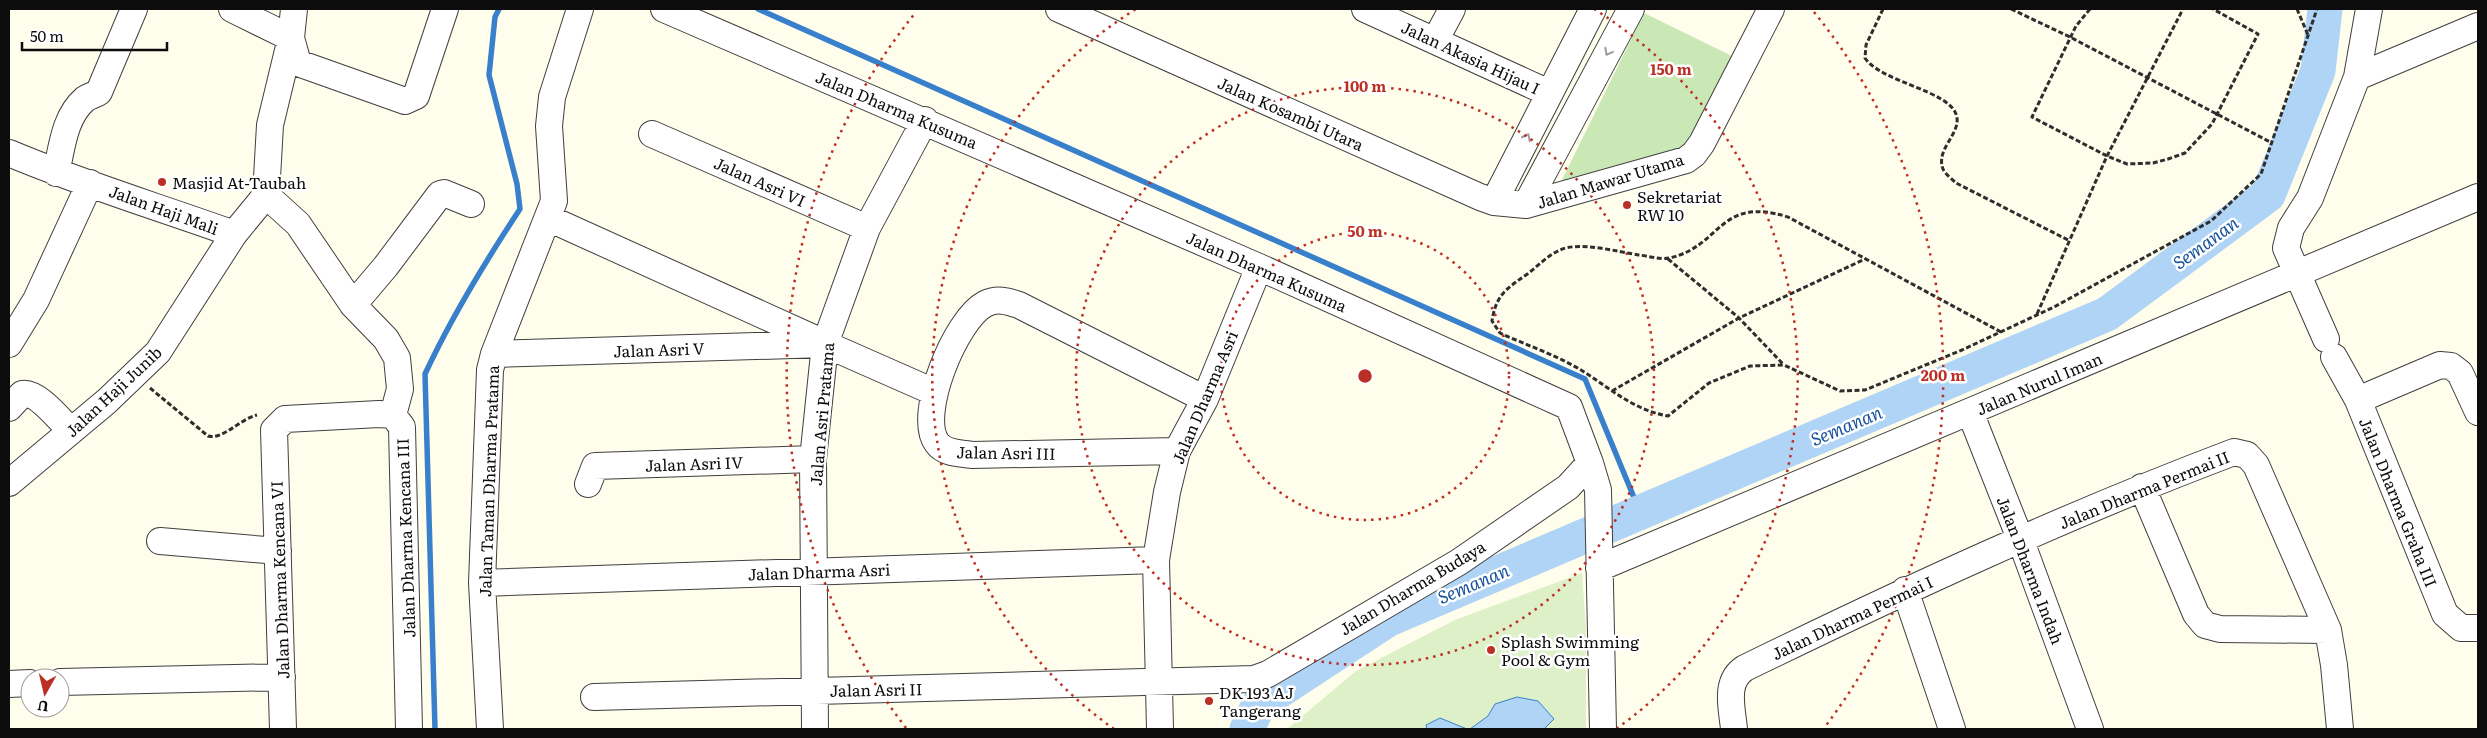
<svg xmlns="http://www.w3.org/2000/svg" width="2487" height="738" font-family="Literata,serif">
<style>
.green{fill:#cae8b5}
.pitch{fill:#ddf0c7}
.water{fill:#b0d4f6;stroke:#3880cc}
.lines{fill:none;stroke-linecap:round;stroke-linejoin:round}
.stream{stroke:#3880cc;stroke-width:5.5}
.river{stroke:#b0d4f6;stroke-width:35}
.minor-casing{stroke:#3f3f3f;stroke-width:28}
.path{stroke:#2e2e2e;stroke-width:3;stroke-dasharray:5 2.5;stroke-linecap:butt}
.minor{stroke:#fff;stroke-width:26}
.oneway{stroke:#9e9e9e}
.ring{fill:none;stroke:#bb2f25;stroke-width:2.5;stroke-dasharray:2.5 5}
.poi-dot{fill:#bb2f25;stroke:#fff;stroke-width:2}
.labels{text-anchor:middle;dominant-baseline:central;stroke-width:5;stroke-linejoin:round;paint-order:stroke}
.street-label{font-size:16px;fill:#0c0c0c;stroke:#fff}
.poi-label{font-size:16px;fill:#0c0c0c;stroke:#fff;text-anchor:start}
.water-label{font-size:18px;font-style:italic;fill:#16539c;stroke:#fff}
.centre{fill:#bb2f25;stroke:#fff;stroke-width:2.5}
.ring-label{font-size:15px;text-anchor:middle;font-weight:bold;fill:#bb2f25;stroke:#fff;stroke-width:5;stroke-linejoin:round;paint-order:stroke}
</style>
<rect width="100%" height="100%" fill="#fffdeb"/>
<path class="green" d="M1644 13 1738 59 1690 149 1560 184Z"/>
<path class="pitch" d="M1582 573 1586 630V729H1287L1356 671 1455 620Z"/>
<path class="water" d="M1517 697 1538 701 1554 719 1544 729H1470L1488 716 1495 704Z
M1440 718 1467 729H1427L1426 725Z"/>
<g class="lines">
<path class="stream" d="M758 9 1585 379 1640 512
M435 729 425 374C452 316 485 262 520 209L517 184 489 75 495 17 499 9"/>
<path class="river" d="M1247 729 1259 704 1387 620 2107 314 2268 195 2318 71 2325 9"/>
<defs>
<path id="minor" d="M232 9 291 38
M664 9 1259 267 1569 407 1590 463 1598 490 1603 729
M1059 9 1480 197 1494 202 1526 205 1686 160 1694 154 1702 143 1771 9
M1365 9 1549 93
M291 38 298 63 405 101 416 96 445 9
M1435 41 1452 9
M2357 77 2478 26
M652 134 867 228
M9 153C82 184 159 207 234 234
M56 173C62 148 64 117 85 99 89 96 95 95 99 92L134 9
M266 195 298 224 353 305 386 339 397 358 400 389 393 415
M1494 202 1593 9
M1526 205 1631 9
M548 218 820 341
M353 305 386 266 440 194 444 193 471 204
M2326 339 2286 248 2291 228 2310 198 2357 77 2369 9
M9 344 36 300 90 183
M494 354 825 344 934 392
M2334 357 2358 400 2445 614 2461 628H2478
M2358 400 2440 365 2451 366 2460 373 2478 412
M9 408 22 394C37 391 60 420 71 431
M1970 412 2021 541 2090 729
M1177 451 972 455C961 453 945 454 937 443 916 415 956 319 985 304 997 298 1007 301 1019 305L1205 399
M9 483 107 401 158 352 234 234 266 195 270 125 291 38 294 9
M588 484 595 466 813 459
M2142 487 2196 614 2205 625 2220 629 2328 630
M160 541 278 551
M1599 568 2478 197
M482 583 1156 560
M1905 590 1952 729
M60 682 282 677
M9 684 30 683
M594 697 1254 679 1268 674 1459 562 1568 487 1590 463
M283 729 274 430 285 419 379 414 393 415 402 427 409 729
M490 729 482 583 490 370 494 354 554 201 549 126 552 97 580 9
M815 729 813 459 825 344 867 228 925 120
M1160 729 1156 560 1167 492 1177 451 1205 399 1259 267
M1734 729C1732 708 1724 681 1745 668 1905 590 2067 515 2234 452L2247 455 2256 465 2328 630 2334 665 2340 729"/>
</defs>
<use href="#minor" class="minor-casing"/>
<path class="path" d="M1883 9 1866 45 1865 58C1881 82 1947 90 1956 114 1963 133 1935 148 1943 169 1945 174 1952 179 1956 183L2070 241
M2011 9 2070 37 2272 143
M2090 9 2076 26 2032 117 2107 156 2127 164 2153 163 2168 159 2185 153 2212 124 2258 34 2213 9
M2297 9 2308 35
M1668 259 1739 318 1783 364
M2037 314 2107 156 2183 9
M2001 332 1788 217C1718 195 1722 247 1669 258 1661 260 1648 256 1639 255 1619 252 1579 241 1560 250 1548 255 1537 267 1526 275 1506 289 1496 295 1492 321L1500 333C1526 345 1556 355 1581 370 1610 388 1633 410 1668 416L1709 383 1750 366 1784 365 1840 391 1865 390 1962 350 2054 307 2211 221 2261 174 2317 9
M150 388 208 436C223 440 240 419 257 415
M1612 391 1739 318 1865 259"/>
<use href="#minor" class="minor"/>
</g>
<defs><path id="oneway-chevron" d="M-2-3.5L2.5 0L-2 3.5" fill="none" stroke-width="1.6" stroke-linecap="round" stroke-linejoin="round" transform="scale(1.25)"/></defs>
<g class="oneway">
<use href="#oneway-chevron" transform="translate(1608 52) rotate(118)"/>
<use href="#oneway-chevron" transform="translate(1527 137) rotate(-63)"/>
</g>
<g class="ring">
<circle cx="1365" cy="376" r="144"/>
<circle cx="1365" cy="376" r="289"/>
<path d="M1114 729A433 433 0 0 1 1136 9M1594 9A433 433 0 0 1 1616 729"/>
<path d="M906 728A578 578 0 0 1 916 12M1814 12A578 578 0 0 1 1824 728"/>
</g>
<g class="poi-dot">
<circle cx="162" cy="182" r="5"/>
<circle cx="1627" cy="205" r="5"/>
<circle cx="1491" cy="650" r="5"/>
<circle cx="1209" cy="701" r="5"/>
</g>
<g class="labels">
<g class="street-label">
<text transform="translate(1471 57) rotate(25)">Jalan Akasia Hijau I</text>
<text transform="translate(897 109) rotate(23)">Jalan Dharma Kusuma</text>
<text transform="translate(1291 113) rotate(24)">Jalan Kosambi Utara</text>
<text transform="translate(1610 180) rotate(-17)">Jalan Mawar Utama</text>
<text transform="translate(760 181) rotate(24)">Jalan Asri VI</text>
<text transform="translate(164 209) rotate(20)">Jalan Haji Mali</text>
<text transform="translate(1267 271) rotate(24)">Jalan Dharma Kusuma</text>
<text transform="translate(659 349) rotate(-2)">Jalan Asri V</text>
<text transform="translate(2039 383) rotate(-23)">Jalan Nurul Iman</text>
<text transform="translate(113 391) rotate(-43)">Jalan Haji Junib</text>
<text transform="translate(1204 397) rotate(-67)">Jalan Dharma Asri</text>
<text transform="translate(821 414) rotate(-85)">Jalan Asri Pratama</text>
<text transform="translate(1006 452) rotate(1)">Jalan Asri III</text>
<text transform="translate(694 463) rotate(-2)">Jalan Asri IV</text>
<text transform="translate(488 481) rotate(-88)">Jalan Taman Dharma Pratama</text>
<text transform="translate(2144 489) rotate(-22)">Jalan Dharma Permai II</text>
<text transform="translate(2399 502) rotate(68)">Jalan Dharma Graha III</text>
<text transform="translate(405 538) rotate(-92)">Jalan Dharma Kencana III</text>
<text transform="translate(2031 570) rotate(69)">Jalan Dharma Indah</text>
<text transform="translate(819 571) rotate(-2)">Jalan Dharma Asri</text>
<text transform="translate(279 580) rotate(-92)">Jalan Dharma Kencana VI</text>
<text transform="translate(1412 587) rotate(-31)">Jalan Dharma Budaya</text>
<text transform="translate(1852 617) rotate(-25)">Jalan Dharma Permai I</text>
<text transform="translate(876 689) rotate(-1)">Jalan Asri II</text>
</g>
<g class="poi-label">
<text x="172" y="182">Masjid At-Taubah</text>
<text x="1637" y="196">Sekretariat<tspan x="1637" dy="18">RW 10</tspan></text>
<text x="1501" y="641">Splash Swimming<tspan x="1501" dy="18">Pool &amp; Gym</tspan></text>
<text x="1219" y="692">DK 193 AJ<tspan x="1219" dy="18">Tangerang</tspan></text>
</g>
<g class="water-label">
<text transform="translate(2205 242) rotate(-36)">Semanan</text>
<text transform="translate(1846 425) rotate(-23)">Semanan</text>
<text transform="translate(1473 583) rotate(-23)">Semanan</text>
</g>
</g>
<circle cx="1365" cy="376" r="8" class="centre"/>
<g class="ring-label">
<text x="1671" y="75">150 m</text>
<text x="1365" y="92">100 m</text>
<text x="1365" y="237">50 m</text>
<text x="1943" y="381">200 m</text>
</g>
<rect width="2487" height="738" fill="none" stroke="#0c0c0c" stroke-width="20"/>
<g transform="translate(45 693) rotate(188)"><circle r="24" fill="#ffffff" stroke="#9e9e9e"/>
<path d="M0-4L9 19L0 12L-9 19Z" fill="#bb2f25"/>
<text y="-8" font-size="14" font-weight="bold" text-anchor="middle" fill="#0c0c0c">U</text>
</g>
<path d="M22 42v8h145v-8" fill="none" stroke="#0c0c0c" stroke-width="2.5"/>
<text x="30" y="42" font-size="15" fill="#0c0c0c" stroke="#ffffff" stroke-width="4" paint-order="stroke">50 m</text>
</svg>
